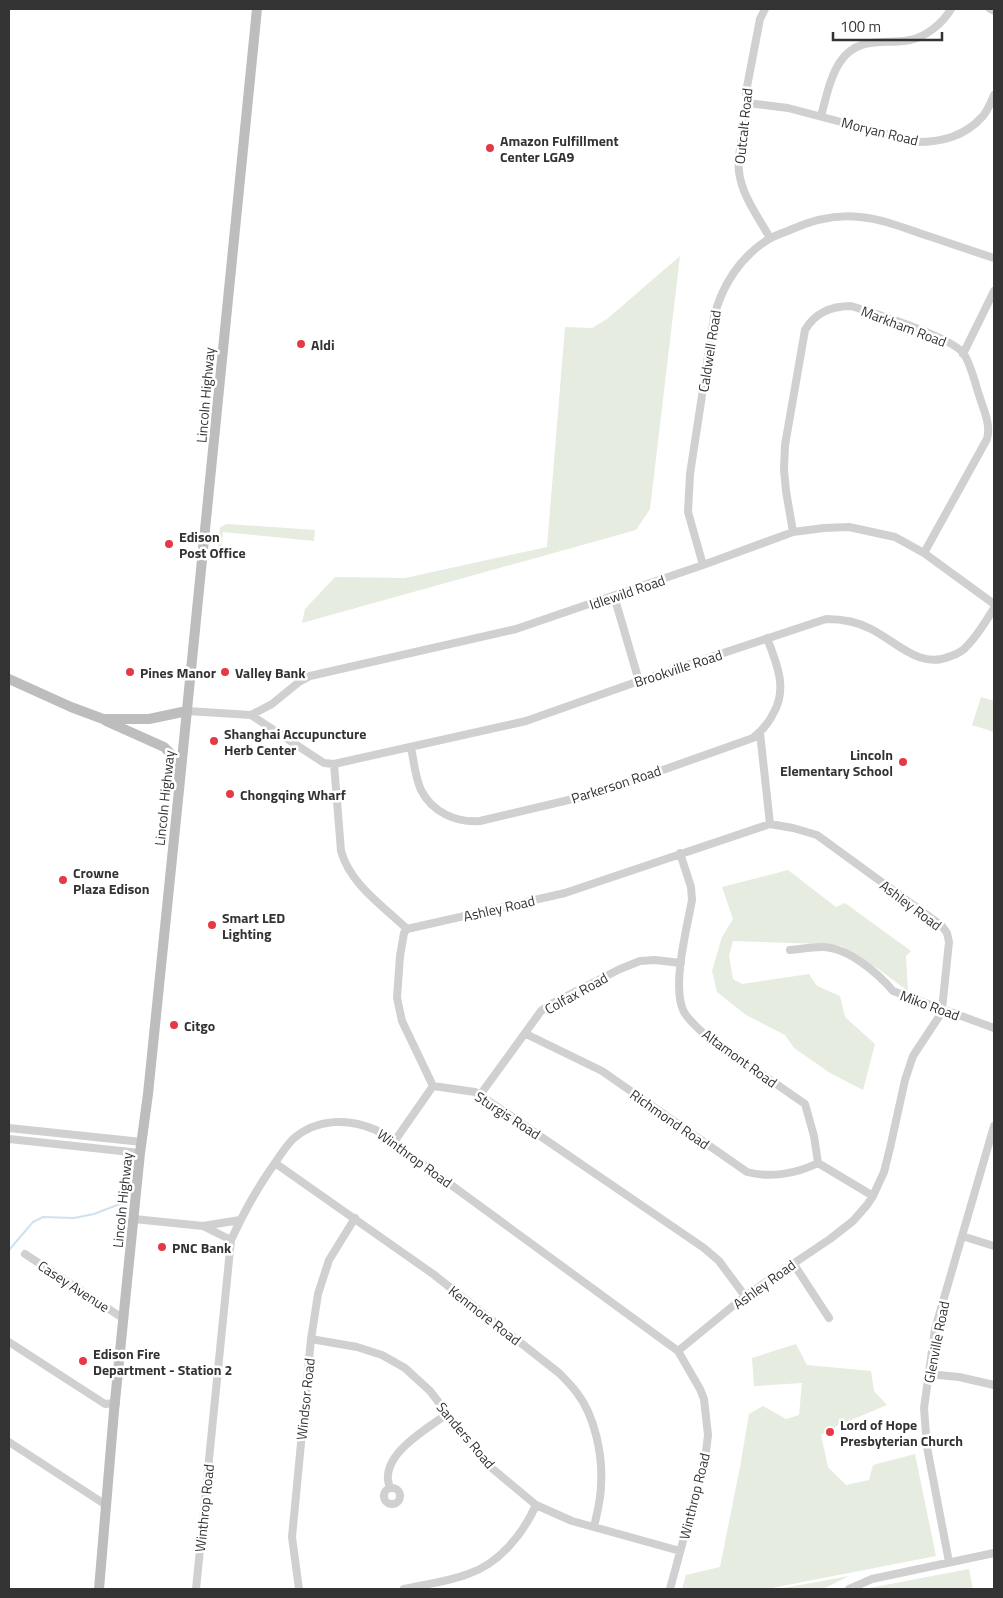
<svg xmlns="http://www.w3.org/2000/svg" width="1003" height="1598" font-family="'Titillium Web',sans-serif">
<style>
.green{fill:#e6ecdf}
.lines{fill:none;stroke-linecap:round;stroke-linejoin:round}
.stream{stroke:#cfe2ee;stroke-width:2}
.street{stroke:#d0d0d0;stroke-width:8}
.secondary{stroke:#bdbdbd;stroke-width:10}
.poi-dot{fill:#e63946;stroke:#fff;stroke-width:2}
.labels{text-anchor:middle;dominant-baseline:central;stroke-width:5;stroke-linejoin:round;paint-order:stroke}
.street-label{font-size:14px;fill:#333;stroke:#fff}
.poi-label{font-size:14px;font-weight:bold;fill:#333;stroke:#fff;text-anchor:start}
</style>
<rect width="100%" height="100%" fill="#fff"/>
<path class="green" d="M680 256 650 509 636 530 302 623 305 609 335 577 405 578 547 547 565 327 592 328 607 319Z
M227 524 315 530 314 541 223 532 220 559 217 558 220 527Z
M981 697 994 701V732L972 725Z
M788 870 836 907 845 903 911 951 906 956 908 991 877 968 841 946 819 944 733 941 729 956 733 979 742 984 809 974 817 986 840 996 845 1017 875 1044 863 1090 830 1073 794 1048 785 1035 746 1015 717 992 712 971 722 937 733 919 722 887Z
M796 1344 807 1365 871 1371 874 1391 887 1405 839 1425 821 1435 828 1467 846 1485 869 1480 873 1465 915 1454 936 1556 767 1589H682L686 1575 720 1567 740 1467 749 1414 763 1406 786 1419 799 1415 802 1383 754 1386 752 1358Z
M969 1569 973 1589H866L869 1588Z
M849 1576 823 1589H778Z"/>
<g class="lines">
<path class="stream" d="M9 1250 33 1222 43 1217 74 1218 94 1214 125 1202"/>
<path class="street" d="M765 9 760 19 746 92C749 114 741 135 739 157 735 187 756 213 770 238
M990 9 994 11
M748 103 788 108 917 142C943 142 965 136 983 116 988 110 991 102 994 95
M821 116C826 98 830 77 840 62 858 35 884 45 910 40 926 37 943 23 951 9
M963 354 994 291
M793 532 786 491 784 470 785 445 805 330C815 313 830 306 851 306 874 313 952 337 964 354 972 367 975 384 980 398 984 411 991 425 987 439L924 553
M703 565 688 512 690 474 714 317C722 285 741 256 769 239 776 235 783 233 790 230 812 220 836 214 860 217 881 219 899 226 919 233 944 241 969 250 994 258
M614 596 639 681
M187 711 251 715 324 763 334 764 526 721 639 681 826 619C841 619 858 622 871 629 897 642 920 670 951 656 957 654 963 651 967 646 978 635 986 621 994 608
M251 715 272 704 299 682 310 676 516 629 703 565 793 532 824 528 849 527 895 537 924 553 994 604
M760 733 770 824
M411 748C414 761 415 777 421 790 432 812 456 823 480 821L598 793 753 738C762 731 768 724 773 714 788 689 777 664 767 638
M334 764 341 851C350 884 383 906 407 929
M680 853 691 887 692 900C687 928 672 984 683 1010 687 1019 697 1027 704 1034L805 1104 814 1136 818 1163
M407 929 565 893 770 824 793 828 817 835 942 926 947 933 949 942 942 1009 940 1015 913 1056 905 1080 890 1148 884 1172 873 1196 867 1205 853 1221 830 1239 745 1296 678 1351
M407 929 404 933 400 956 397 998 402 1021 433 1086
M790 950C801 949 811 947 822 947 847 947 877 972 893 991L994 1028
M526 1034 602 1071 747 1172C770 1178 796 1174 818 1163
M433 1086 475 1092 480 1095 704 1248 719 1261 745 1296
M480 1095 541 1011 549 1005 620 969 640 961 655 960 681 963
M9 1128 142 1142
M9 1139 140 1153
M394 1142 433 1086
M275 1163 433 1274 559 1373C565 1379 572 1386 577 1393 595 1416 603 1456 601 1485 601 1499 597 1513 594 1527
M818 1163 873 1196
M134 1219 203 1226 240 1220
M203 1226 231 1240
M962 1236 994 1246
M25 1254 124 1319
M793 1263 829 1318
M311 1339 357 1347 382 1355 405 1368 430 1391 467 1439 488 1465 536 1505 572 1521 680 1551
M9 1342 105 1404 116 1403
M928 1374 959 1377 994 1385
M9 1442 106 1505
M390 1488C389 1484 387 1480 388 1476 389 1450 428 1428 447 1414
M384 1496a8 8 0 1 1 16 0a8 8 0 1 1-16 0Z
M949 1562 927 1447 924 1408 935 1329 994 1126
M196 1589 231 1240C242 1216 254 1194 268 1173 276 1162 284 1148 293 1139 317 1118 349 1118 376 1130L678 1351 700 1389 704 1399 708 1435 705 1460 670 1589
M299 1589 292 1537 311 1339 318 1294 329 1260 355 1218
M404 1589C425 1584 448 1582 468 1574 499 1564 523 1534 536 1505
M849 1589 872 1579 994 1553"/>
<path class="secondary" d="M9 679 71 707 103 719H149L187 711
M106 721 164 747 171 754 179 777
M99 1589 114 1411 140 1153 148 1094 180 780 257 9"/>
</g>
<g class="poi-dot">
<circle cx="490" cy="148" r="5"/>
<circle cx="301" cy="344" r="5"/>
<circle cx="169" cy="544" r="5"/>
<circle cx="130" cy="672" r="5"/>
<circle cx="225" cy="672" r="5"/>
<circle cx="214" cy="741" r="5"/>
<circle cx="903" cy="762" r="5"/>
<circle cx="230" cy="794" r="5"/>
<circle cx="63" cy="880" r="5"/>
<circle cx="212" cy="925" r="5"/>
<circle cx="174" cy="1025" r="5"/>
<circle cx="162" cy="1247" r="5"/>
<circle cx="83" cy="1361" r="5"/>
<circle cx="830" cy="1432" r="5"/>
</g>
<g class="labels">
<g class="street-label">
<text transform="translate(743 126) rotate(-84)">Outcalt Road</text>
<text transform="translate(880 131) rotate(14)">Moryan Road</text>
<text transform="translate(904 326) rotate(21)">Markham Road</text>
<text transform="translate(709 351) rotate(-81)">Caldwell Road</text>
<text transform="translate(205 395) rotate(-85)">Lincoln Highway</text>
<text transform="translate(627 592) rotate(-19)">Idlewild Road</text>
<text transform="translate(678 668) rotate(-18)">Brookville Road</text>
<text transform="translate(616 784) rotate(-18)">Parkerson Road</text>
<text transform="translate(164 798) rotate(-84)">Lincoln Highway</text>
<text transform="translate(911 905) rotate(37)">Ashley Road</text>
<text transform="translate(499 908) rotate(-13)">Ashley Road</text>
<text transform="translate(576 993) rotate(-29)">Colfax Road</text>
<text transform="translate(930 1005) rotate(20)">Miko Road</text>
<text transform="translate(740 1058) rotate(36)">Altamont Road</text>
<text transform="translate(508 1115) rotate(33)">Sturgis Road</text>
<text transform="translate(670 1119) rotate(35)">Richmond Road</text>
<text transform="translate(415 1158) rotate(36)">Winthrop Road</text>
<text transform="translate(122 1200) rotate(-84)">Lincoln Highway</text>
<text transform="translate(764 1284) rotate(-36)">Ashley Road</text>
<text transform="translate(74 1286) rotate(33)">Casey Avenue</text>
<text transform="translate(485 1315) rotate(38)">Kenmore Road</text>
<text transform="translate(936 1342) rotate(-79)">Glenville Road</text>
<text transform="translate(305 1399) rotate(-84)">Windsor Road</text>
<text transform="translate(466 1435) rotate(50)">Sanders Road</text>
<text transform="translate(694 1496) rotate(-76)">Winthrop Road</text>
<text transform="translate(204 1508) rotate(-84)">Winthrop Road</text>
</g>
<g class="poi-label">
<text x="500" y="140">Amazon Fulfillment<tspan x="500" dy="16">Center LGA9</tspan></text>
<text x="311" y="344">Aldi</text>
<text x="179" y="536">Edison<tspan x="179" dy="16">Post Office</tspan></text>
<text x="140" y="672">Pines Manor</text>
<text x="235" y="672">Valley Bank</text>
<text x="224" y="733">Shanghai Accupuncture<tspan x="224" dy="16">Herb Center</tspan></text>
<text x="893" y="754" text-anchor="end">Lincoln<tspan x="893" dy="16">Elementary School</tspan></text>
<text x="240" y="794">Chongqing Wharf</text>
<text x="73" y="872">Crowne<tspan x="73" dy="16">Plaza Edison</tspan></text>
<text x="222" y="917">Smart LED<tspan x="222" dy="16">Lighting</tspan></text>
<text x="184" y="1025">Citgo</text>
<text x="172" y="1247">PNC Bank</text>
<text x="93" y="1353">Edison Fire<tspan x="93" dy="16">Department - Station 2</tspan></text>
<text x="840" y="1424">Lord of Hope<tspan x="840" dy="16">Presbyterian Church</tspan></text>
</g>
</g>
<rect width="1003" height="1598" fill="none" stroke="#333333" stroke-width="20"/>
<path d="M833 32v8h109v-8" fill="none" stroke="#333333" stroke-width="2.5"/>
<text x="840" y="32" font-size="15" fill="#333333" stroke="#ffffff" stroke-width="4" paint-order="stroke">100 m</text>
</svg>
